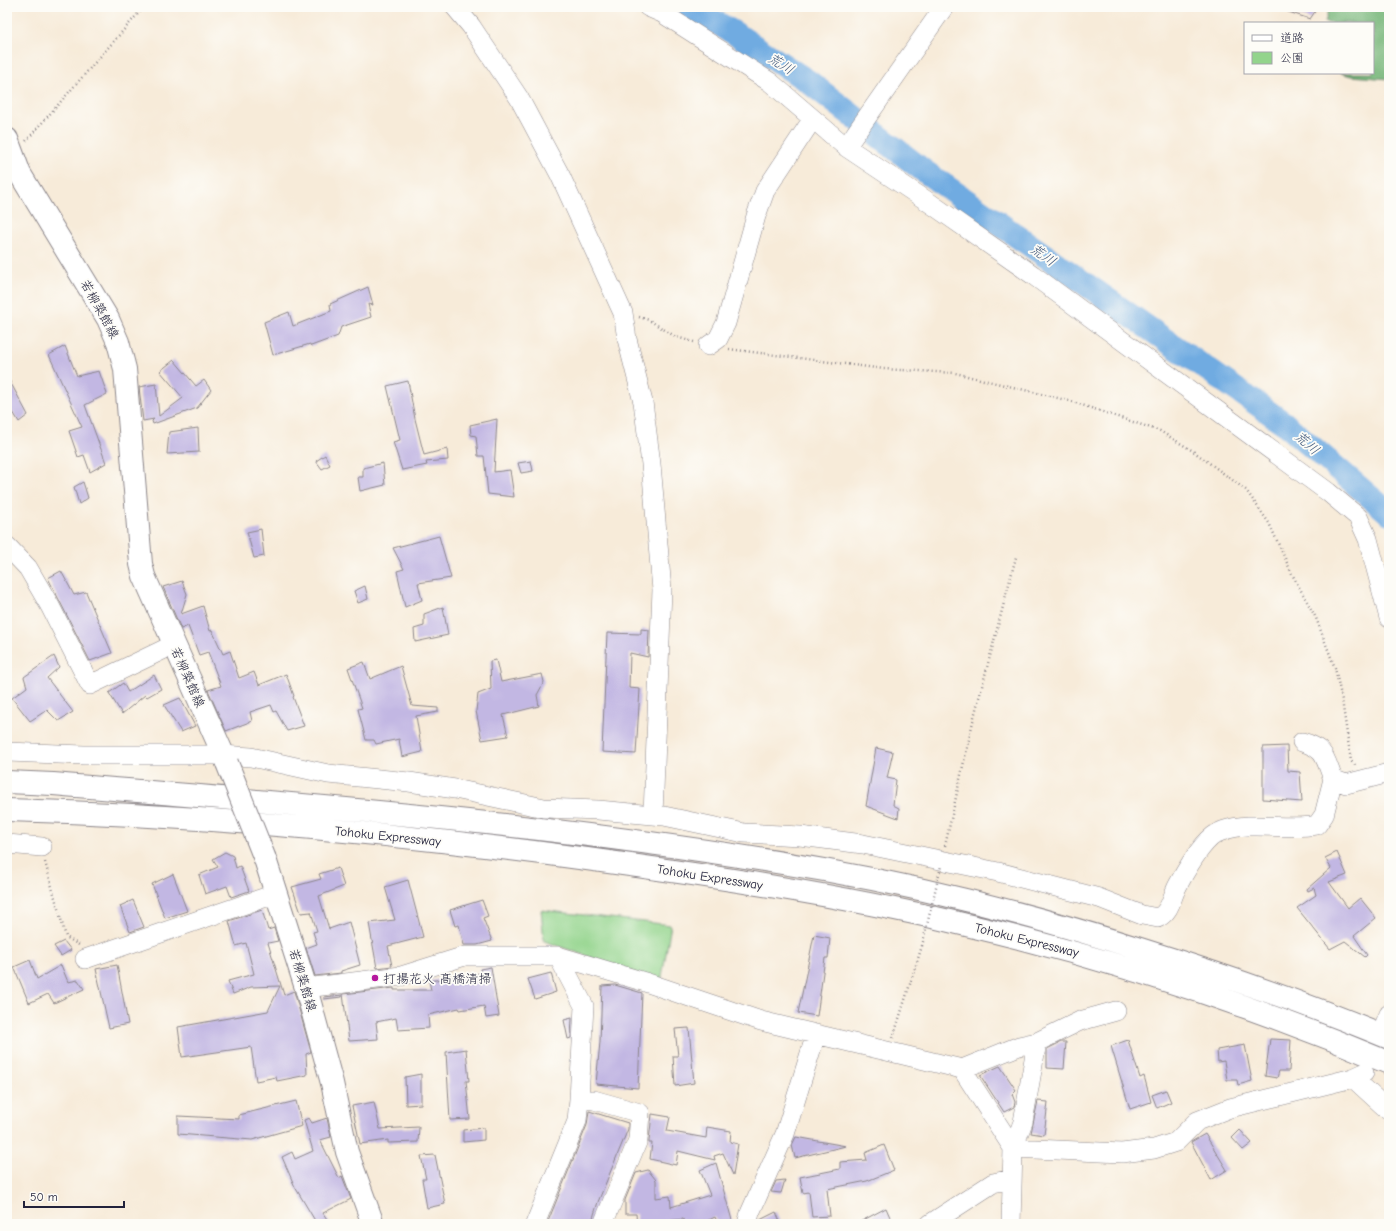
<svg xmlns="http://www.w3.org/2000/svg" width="1396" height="1231" font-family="'Comic Neue','Klee One',sans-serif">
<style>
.green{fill:#93d48c;stroke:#5a7b64}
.forest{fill:#76b678;stroke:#4c6c5a}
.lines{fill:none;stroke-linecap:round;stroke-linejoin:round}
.river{stroke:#70abe1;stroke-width:24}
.building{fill:#c2b7e3}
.minor-casing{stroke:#8c868a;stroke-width:20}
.major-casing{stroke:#8c868a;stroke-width:24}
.highway-casing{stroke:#8c868a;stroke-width:24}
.path{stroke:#8c868a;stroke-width:2.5;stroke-dasharray:1 3;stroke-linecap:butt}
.minor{stroke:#fff;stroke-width:19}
.major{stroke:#fff;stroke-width:22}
.highway{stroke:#fff;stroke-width:22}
.major-bridge-casing{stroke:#8c868a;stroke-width:24;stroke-linecap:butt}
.path-bridge{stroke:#8c868a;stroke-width:2.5;stroke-dasharray:1 3;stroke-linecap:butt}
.major-bridge{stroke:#fff;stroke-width:22}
.poi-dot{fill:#b5179e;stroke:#fdfcf7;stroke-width:1.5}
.labels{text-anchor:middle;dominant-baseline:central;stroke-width:3.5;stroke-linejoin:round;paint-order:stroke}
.street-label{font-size:13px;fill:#22223b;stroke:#fdfcf7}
.poi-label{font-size:13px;fill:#22223b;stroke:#fdfcf7;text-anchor:start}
.water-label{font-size:14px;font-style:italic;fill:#41597d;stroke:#fdfcf7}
</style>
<rect width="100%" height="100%" fill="#fdfcf7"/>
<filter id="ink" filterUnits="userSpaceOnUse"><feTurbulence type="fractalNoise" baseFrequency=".025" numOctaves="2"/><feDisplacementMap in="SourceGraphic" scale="8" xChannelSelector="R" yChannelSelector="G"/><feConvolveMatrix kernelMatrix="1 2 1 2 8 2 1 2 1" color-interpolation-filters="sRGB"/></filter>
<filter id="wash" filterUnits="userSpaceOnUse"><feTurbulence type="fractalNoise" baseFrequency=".012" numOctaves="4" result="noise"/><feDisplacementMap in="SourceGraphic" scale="16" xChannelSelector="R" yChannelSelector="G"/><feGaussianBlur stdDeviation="0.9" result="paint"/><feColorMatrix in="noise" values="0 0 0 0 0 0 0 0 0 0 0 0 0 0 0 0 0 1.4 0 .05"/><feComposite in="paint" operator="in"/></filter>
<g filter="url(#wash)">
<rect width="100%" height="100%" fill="#f7ebd9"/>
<path class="green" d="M541 910 671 925 661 982 544 941Z"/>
<path class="forest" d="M1329 7H1389V79L1351 76 1341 73H1373V23H1325Z"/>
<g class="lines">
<path class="river" d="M689 7 736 34 809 82 924 171 1284 423 1389 513"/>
</g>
<g id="blocks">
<path class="building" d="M1279 7H1318L1310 19 1279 9Z
M368 287 373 305 368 304 371 317 341 327 338 336 311 346 310 344 273 355 264 322 289 312 293 326 331 311 330 304Z
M65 346 77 376 99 371 107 394 85 405 106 463 90 472 84 455 78 457 69 431 82 427 49 355Z
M174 360 196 386 204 380 211 390 197 408 153 424 152 421 154 419 143 421 139 387 156 384 159 416 183 398 160 371Z
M7 376 28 415 19 422 13 412 7 415Z
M408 381 415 419 424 455 447 449 448 460 426 462 427 465 402 470 393 442 400 440 387 386Z
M497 419 494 472 510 470 514 497 488 494 484 456H478L476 436 471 435 470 425Z
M198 428 199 452 167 454 169 432Z
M325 455 330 465 322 469 316 461Z
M531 461 533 471 521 473 518 463Z
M383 463 385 485 360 491 358 477H363V468Z
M83 482 88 498 79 504 74 487Z
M261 529 264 556 254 558 247 532Z
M439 536 451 578 418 583 422 600 405 607 397 571 404 569 393 548Z
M61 571 74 595 86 592 112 653 90 661 48 578Z
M182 581 187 594 181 614 203 606 210 631 212 630 223 654 230 651 239 678 254 672 259 685 286 674 294 696 293 697 304 726 287 731 276 711 274 712 271 705 250 712 252 721 226 731 208 690 221 686 208 652 199 655 188 626 181 629 163 587Z
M365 586 368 599 358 603 354 591Z
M443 607 448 635 415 642 414 629 424 626V614Z
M641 629 649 630 648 657 630 653 629 688 640 689 636 754 602 752 607 633 641 634Z
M54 656 59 667 47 678 73 712 58 721 47 710 30 721 12 698 27 687 24 677Z
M496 660 501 682 542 674 544 682 537 695 539 706 503 715 508 736 482 740 476 711 478 694 491 689 490 661Z
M364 662 370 679 401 666 412 706 438 708V712L416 716 422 752 402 757 399 739 376 744 374 740H366L358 709 362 708 348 668Z
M154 675 161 689 147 697 145 695 122 714 109 693 123 683 128 692Z
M180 698 195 726 181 732 164 705Z
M1287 746 1288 771 1300 772 1302 802 1263 799V747Z
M876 748 893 752 887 778 896 780 893 805 899 808 898 818 866 806Z
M225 852 233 856 236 868 240 866 249 891 231 897 227 886 205 894 199 875 218 867 213 859Z
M1337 852 1347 875 1329 882 1348 908 1360 898 1376 918 1354 936 1367 955 1365 957 1345 941 1330 949 1297 908 1316 895 1314 888 1308 891 1307 889 1331 868 1325 858Z
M338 868 344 886 319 896 329 929 349 922 360 965 341 971V973L315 976 306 948 317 944 313 932 317 931 311 912 301 913 292 887 321 879 319 874Z
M173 874 187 911 165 918 152 884Z
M408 880 423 937 388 946 392 966 377 968 369 923 395 920 385 887Z
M133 900 144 927 130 932 120 906Z
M482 900 488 916 483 918 492 941 477 945H464L459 925 455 926 450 910Z
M262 910 268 930 274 928 278 941 268 943 284 995 294 991 311 1052 306 1054 307 1075 277 1081 276 1077 256 1081 251 1047 182 1057 178 1027 268 1011 280 986 251 987 233 994 228 981 254 974 246 943 236 946 229 921Z
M814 935 830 938 828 958H825L817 1016 798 1013Z
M64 941 71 950 61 956 54 946Z
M30 960 37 979 61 965 68 982 78 980 84 989 54 1003 48 994 29 1003 14 967Z
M117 965 128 1024 109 1028 96 969Z
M491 967 499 1016 486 1018 484 1006 460 1010 459 1008 428 1015 429 1028 398 1030 396 1018 376 1022 378 1039 349 1041 343 994 394 988V990H431L429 981 481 973 480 969Z
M551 973 556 992 535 999 528 979Z
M615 985 642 993 638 1088 596 1084 600 1042 602 986Z
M342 995V997L324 999V997Z
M572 1018 571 1038 568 1039 564 1020Z
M689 1028 694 1083 675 1086 673 1056H678L675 1029Z
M1270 1039 1291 1040 1289 1071H1279L1277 1078 1265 1076Z
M1128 1040 1140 1078 1144 1076 1151 1102 1130 1109 1111 1046Z
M1061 1042H1066L1064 1069 1047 1068V1049Z
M1245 1045 1252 1081 1238 1085 1237 1080H1227L1224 1061 1218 1062 1217 1050Z
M466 1049 469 1081H466L470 1119 450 1120 446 1052Z
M1000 1066 1016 1090 1012 1094 1015 1102 1014 1107 1004 1112 980 1075Z
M421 1074V1104L406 1105 405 1077Z
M1166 1090 1171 1102 1157 1108 1152 1095Z
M296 1101 302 1126 252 1140 178 1134V1116L239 1119V1115Z
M1038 1101 1048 1102 1044 1135 1031 1133Z
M374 1102 380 1129 419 1127 418 1142 388 1143V1140L360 1144 352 1106Z
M589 1111 628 1123V1129L598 1202 591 1224H547L587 1125Z
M652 1114 670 1117 667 1131 706 1138 707 1127 731 1131 730 1142 738 1144 733 1175 723 1153 714 1156 715 1160 678 1151 676 1165 650 1159 652 1143H649V1141Z
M309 1118 312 1123 327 1118 331 1137 320 1140 339 1178 342 1176 351 1199 323 1213 330 1224H317L295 1187 282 1157 292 1152 295 1159 313 1151 304 1120Z
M484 1128V1140L463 1142V1130Z
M1240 1130 1252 1143 1243 1150 1232 1138Z
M1205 1134 1227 1170 1211 1180 1191 1142Z
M796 1137 846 1146 795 1158 792 1145Z
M884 1145 894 1170 867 1181 827 1189 830 1216 812 1217 809 1192 803 1193 800 1177 840 1169V1162L867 1160 865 1153Z
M435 1155 445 1204 427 1208 422 1179H426L421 1156Z
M716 1163 733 1224H718L715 1217 701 1224H685L683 1219 656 1222V1224H637L636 1214H625V1200L636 1173 648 1170 656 1180V1198L670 1196 671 1207 710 1195 700 1170Z
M785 1180 781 1193 771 1192 776 1181Z
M886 1208 893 1224H856Z
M776 1212 781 1224H758L760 1220Z"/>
</g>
</g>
<g filter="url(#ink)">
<use href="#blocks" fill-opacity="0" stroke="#8c868a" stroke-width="1"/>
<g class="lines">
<defs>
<path id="minor" d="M455 7 471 26 519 98 560 175 623 313 627 339 643 402 651 464 662 590 653 815
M648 7 662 13 770 82 846 147 944 7
M846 147 927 201 1033 275 1328 492 1358 517 1368 539 1389 618
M708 346 718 339 726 323 756 216 765 191 812 120
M7 546 28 568 50 606 90 685 173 645
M1302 742C1325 748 1325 758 1333 779L1346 784 1389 773
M7 752 84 755H222L251 757 328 774 409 782 455 789 544 808 598 810 664 816 744 833 800 836 863 844 998 872 1099 898 1142 915 1158 918C1171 911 1171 898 1178 885 1186 870 1205 836 1222 831 1252 820 1286 831 1317 825L1324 815 1333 779
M7 844 42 847
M85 959 275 894
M306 988 401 976 465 956H558L645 982 761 1021 962 1069 1013 1148 1011 1224
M1384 1026 1389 1014
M1037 1042 1023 1122 1013 1148 1122 1153 1154 1149 1176 1142 1197 1121 1230 1108 1353 1078 1364 1073
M962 1069 1019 1046 1037 1042 1080 1021 1116 1011
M1353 1078 1389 1111
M579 1099 594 1100 640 1113 638 1140 603 1224
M535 1224 577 1121 579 1099 584 1006 558 956
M747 1224 750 1213 785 1134 816 1034
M930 1224 993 1183 1012 1179"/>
<path id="major" d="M7 139 20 174 108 319 118 342 125 369 141 564 144 576 227 763
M265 859 306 988 332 1083 347 1152 373 1224"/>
<path id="highway" d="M7 782 53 784C310 805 569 825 824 870 932 889 1039 917 1143 950 1226 976 1309 1004 1389 1038
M7 810C201 815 395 833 587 859 711 876 835 894 958 923 1105 957 1250 1004 1389 1063"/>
</defs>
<use href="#minor" class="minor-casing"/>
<use href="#major" class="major-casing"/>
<use href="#highway" class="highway-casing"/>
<path class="path" d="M26 141 144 7
M639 317 649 320 676 337 694 342
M729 349 884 369 955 373 1070 401 1160 431 1193 451 1246 490 1269 523 1292 574 1316 618 1335 668 1342 700 1351 761 1356 766
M945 846 974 717 1016 557
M45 862 66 937 79 945
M893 1038 922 946"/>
<use href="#minor" class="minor"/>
<use href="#major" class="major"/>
<use href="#highway" class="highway"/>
<defs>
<path id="major-bridge" d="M227 763 265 859"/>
</defs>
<use href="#major-bridge" class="major-bridge-casing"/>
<path class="path-bridge" d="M922 946 941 866"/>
<use href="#major-bridge" class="major-bridge"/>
</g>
</g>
<circle class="poi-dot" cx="375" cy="978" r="4"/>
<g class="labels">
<g class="street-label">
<text transform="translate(100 309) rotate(61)">若柳築館線</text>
<text transform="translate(188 677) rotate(66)">若柳築館線</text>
<text transform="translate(388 836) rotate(6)">Tohoku Expressway</text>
<text transform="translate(710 877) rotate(9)">Tohoku Expressway</text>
<text transform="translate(1027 940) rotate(14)">Tohoku Expressway</text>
<text transform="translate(303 980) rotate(73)">若柳築館線</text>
</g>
<g class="poi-label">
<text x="383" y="978">打揚花火 髙橋清掃</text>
</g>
<g class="water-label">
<text transform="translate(781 64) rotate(32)">荒川</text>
<text transform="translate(1043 255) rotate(35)">荒川</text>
<text transform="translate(1307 443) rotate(41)">荒川</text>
</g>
</g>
<rect width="1396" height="1231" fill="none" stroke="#fdfcf7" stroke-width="24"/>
<rect x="1244" y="22" width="130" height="52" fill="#fdfcf7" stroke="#a5a5ac"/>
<rect x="1252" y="35" width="20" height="6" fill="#ffffff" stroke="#a5a5ac"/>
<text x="1280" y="42" font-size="12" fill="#22223b">道路</text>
<rect x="1252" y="52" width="20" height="12" fill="#93d48c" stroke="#a5a5ac"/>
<text x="1280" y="62" font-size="12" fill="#22223b">公園</text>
<path d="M24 1201v6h100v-6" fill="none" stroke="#22223b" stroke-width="2"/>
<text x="30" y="1201" font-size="12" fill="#22223b" stroke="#fdfcf7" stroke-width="3" paint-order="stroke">50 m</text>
</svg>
